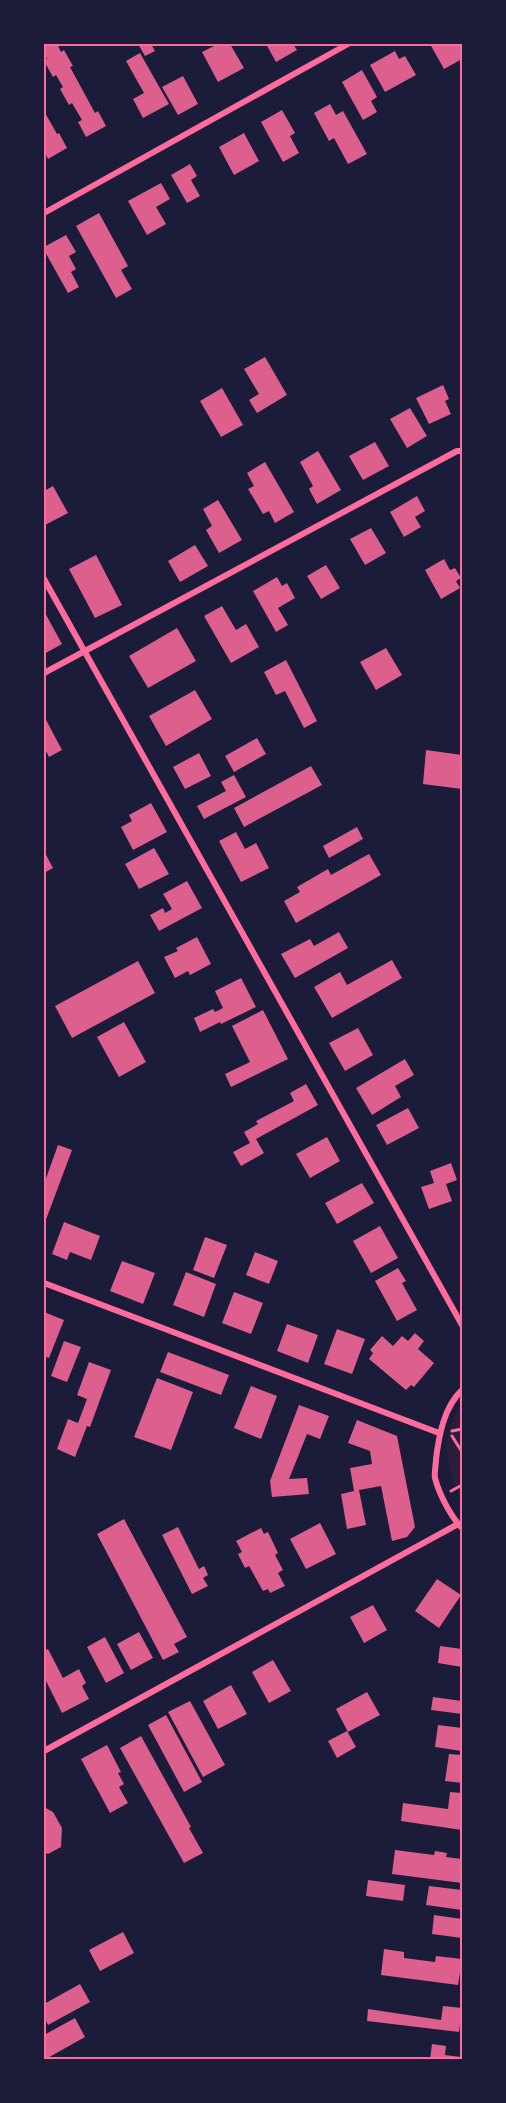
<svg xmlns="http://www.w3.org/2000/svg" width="506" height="2103" font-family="Cabin,sans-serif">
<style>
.green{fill:#2a1e3b}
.building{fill:#dd5f8e}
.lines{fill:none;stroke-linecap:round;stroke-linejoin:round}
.path{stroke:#ff6b9d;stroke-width:3}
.minor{stroke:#ff6b9d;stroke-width:6}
.neatline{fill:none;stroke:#ff6b9d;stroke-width:2}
</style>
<rect width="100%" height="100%" fill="#1b1b3a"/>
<path class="green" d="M462 1404V1501C445 1467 439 1436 462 1404Z"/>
<path class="building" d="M44 44H57L61 52 64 50 73 66 70 67 95 113 98 111 106 126 86 137 78 122 82 120 72 103 69 105 60 89 63 87 56 75 53 77 44 61 47 59 44 52Z
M138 44H151L155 51 145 56Z
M218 44H230L244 68 218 82 202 52Z
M266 44H293L297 50 276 62Z
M430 44H461L462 59 444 69Z
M395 51 399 59 405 56 416 75 385 92 370 65Z
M140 53 169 104 143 118 133 99 144 93 126 61Z
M362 70 377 97 371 101 377 112 363 120 342 82Z
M183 76 198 104 178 115 162 87Z
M330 104 336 115 343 111 367 154 348 164 334 138 329 141 314 113Z
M282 110 295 133 290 136 299 153 283 162 261 122Z
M44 111 57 134 59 133 67 148 48 159 44 151Z
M244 133 259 161 234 175 219 147Z
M190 164 197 176 191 180 200 196 187 203 171 175Z
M161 183 170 199 156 207 166 224 147 235 128 201Z
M99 213 128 266 121 270 132 289 116 298 76 226Z
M66 235 76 252 69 256 76 269 71 272 79 287 68 293 44 250V247Z
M265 357 287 395 257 413 249 400 259 394 244 369Z
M443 385 449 399 445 401 451 414 429 424 416 398Z
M222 388 243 425 221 437 200 401Z
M410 408 427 436 407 448 390 419Z
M375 442 389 466 363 480 349 456Z
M318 451 341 490 317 504 309 489 313 486 300 462Z
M265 462 294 512 275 523 269 511 263 514 248 489 254 486 247 473Z
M53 486 68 513 45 525 44 491Z
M417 496 425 511 415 517 421 527 404 537 390 512Z
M218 500 242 540 219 553 206 530 212 526 203 509Z
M371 528 386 553 365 565 350 539Z
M195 545 208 566 180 582 168 561Z
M96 555 122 605 95 618 69 569Z
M444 559 450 570 455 568 461 578 456 581 460 588 441 599 425 570Z
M326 565 340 588 321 599 307 576Z
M277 577 282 586 287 583 295 598 278 608 288 625 276 632 253 591Z
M222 606 236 630 246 624 259 647 231 663 204 616Z
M44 611 62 644 44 654Z
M177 628 196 661 148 688 129 656Z
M386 648 402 675 376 690 360 662Z
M286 660 317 721 304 728 285 691 276 695 264 672Z
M195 690 212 719 166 746 149 716Z
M44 716 62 750 49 757 44 747Z
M257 738 266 754 234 772 225 756Z
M426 750 462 755V789L423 784Z
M199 753 211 776 185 789 173 767Z
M311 766 322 785 244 827 234 808Z
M234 775 246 797 204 819 197 806 226 791 221 782Z
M151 803 167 832 133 850 121 827 132 821 129 815Z
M357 827 363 839 329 858 323 846Z
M236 832 245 849 256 843 269 868 241 882 219 841Z
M154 848 169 874 139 889 125 864Z
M44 851 53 868 44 873Z
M369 854 381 875 296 923 284 901 300 892 297 887 328 869 331 875Z
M187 881 202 908 159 931 150 915 163 908 165 913 172 909 163 894Z
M339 932 348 948 295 978 281 954 310 939 314 946Z
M197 937 211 964 190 975 188 971 175 978 164 957 178 951 176 948Z
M392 960 402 978 332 1018 314 987 340 972 347 985Z
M138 961 155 993 72 1038 55 1006Z
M241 978 256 1007 221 1024 220 1022 200 1032 194 1018 213 1009 215 1012 223 1008 215 991Z
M263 1010 288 1059 231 1087 225 1074 250 1062 232 1026Z
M124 1022 146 1062 119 1077 97 1037Z
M358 1028 373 1055 345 1071 329 1043Z
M405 1059 414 1075 395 1086 401 1097 372 1115 356 1088Z
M306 1084 318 1105 256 1139 264 1153 241 1166 233 1152 250 1143 244 1132 258 1124 256 1121 294 1101 290 1093Z
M408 1108 419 1128 387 1145 376 1125Z
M327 1137 340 1161 310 1178 296 1154Z
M58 1145 72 1150 44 1225V1184Z
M451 1163 457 1180 446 1184 452 1201 429 1209 421 1187 434 1183 430 1171Z
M362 1183 374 1203 337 1224 325 1203Z
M64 1222 100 1236 91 1260 70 1252 67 1260 52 1254Z
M380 1226 398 1258 371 1273 353 1241Z
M205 1237 227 1245 214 1278 193 1270Z
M255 1252 278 1261 269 1284 246 1275Z
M122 1261 155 1273 143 1304 110 1291Z
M398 1268 406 1281 402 1283 417 1310 397 1321 375 1281Z
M186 1272 216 1284 204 1317 173 1305Z
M234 1292 263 1303 251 1334 222 1323Z
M44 1312 64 1320 49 1358 44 1356Z
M287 1324 318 1335 308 1363 277 1351Z
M337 1329 365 1339 352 1374 324 1364Z
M415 1333 424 1341 418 1349 434 1363 414 1387 411 1385 406 1390 369 1359 373 1353 370 1350 382 1336 393 1346 402 1336 408 1341Z
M64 1341 81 1347 67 1382 51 1376Z
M168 1352 229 1375 221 1395 160 1372Z
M89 1362 111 1370 90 1427 87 1426 75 1457 57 1449 68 1419 78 1423 87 1399 77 1395Z
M157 1378 193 1392 171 1450 134 1437Z
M251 1386 277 1396 261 1439 234 1428Z
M299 1405 329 1416 320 1439 307 1434 289 1479 307 1478 309 1494 272 1497 270 1481Z
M357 1420 397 1436 415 1527 407 1537 392 1541 381 1486 359 1490 366 1525 347 1529 341 1494 354 1491 350 1468 372 1464 370 1451 348 1443Z
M124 1519 187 1637 174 1644 179 1652 163 1660 97 1534Z
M320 1523 336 1554 306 1569 290 1539Z
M178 1527 199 1569 204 1566 208 1575 203 1578 208 1586 192 1594 162 1535Z
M261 1528 264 1534 268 1532 278 1553 275 1555 283 1570 278 1573 285 1586 270 1593 268 1589 263 1591 249 1566 245 1568 238 1554 242 1552 236 1541Z
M437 1579 461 1595 439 1628 415 1611Z
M373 1605 387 1630 364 1643 350 1617Z
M139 1632 153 1658 131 1670 117 1644Z
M105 1637 124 1673 106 1683 87 1647Z
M440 1646 462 1649V1667L438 1663Z
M48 1649 63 1678 79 1669 86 1683 82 1686 89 1699 62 1713 44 1677V1651Z
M273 1660 291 1691 269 1703 252 1672Z
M231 1685 247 1714 218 1729 203 1701Z
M367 1692 380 1715 348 1732 336 1709Z
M433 1697 462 1701V1714L431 1710Z
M190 1701 225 1765 203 1777 168 1712Z
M166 1715 202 1782 184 1792 148 1725Z
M438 1725 462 1728V1751L435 1747Z
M347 1731 356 1747 337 1758 328 1741Z
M141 1736 191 1827 189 1828 203 1853 184 1863 120 1748Z
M107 1745 121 1772 118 1773 124 1784 119 1787 128 1803 110 1813 81 1759Z
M449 1754 462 1755V1783L445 1781Z
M450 1792 462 1793V1830L401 1821 403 1803 448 1809Z
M44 1807 53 1812 62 1828 61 1847 48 1854 44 1852Z
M395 1850 434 1855 435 1851 447 1853 446 1857 462 1859V1883L392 1874Z
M368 1880 405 1885 403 1901 366 1896Z
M429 1886 462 1890V1910L426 1905Z
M434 1915 462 1919V1938L432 1934Z
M123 1932 134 1953 100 1971 89 1950Z
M384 1949 404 1952V1958L435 1962 436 1956 462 1959 458 1985 381 1975Z
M80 1984 90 2002 48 2025 44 2017V2004Z
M443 2006 462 2008 459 2032 367 2021 368 2009 441 2020Z
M75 2018 85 2037 44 2060V2035Z
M432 2044 446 2046 445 2055 461 2057V2060H430Z"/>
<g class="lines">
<path class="path" d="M452 1431 462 1429
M452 1436 462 1452
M451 1491 462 1485"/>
<path class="minor" d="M44 213 348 44
M44 579 462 1325
M44 673 457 451H462
M44 1283 439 1433
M462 1390C444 1407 439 1435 436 1459 436 1465 434 1473 435 1478 439 1494 451 1517 462 1528
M44 1751 458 1524"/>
</g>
<rect width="506" height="2103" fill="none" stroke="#1b1b3a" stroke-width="90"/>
<rect x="45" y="45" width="416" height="2013" class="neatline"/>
</svg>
